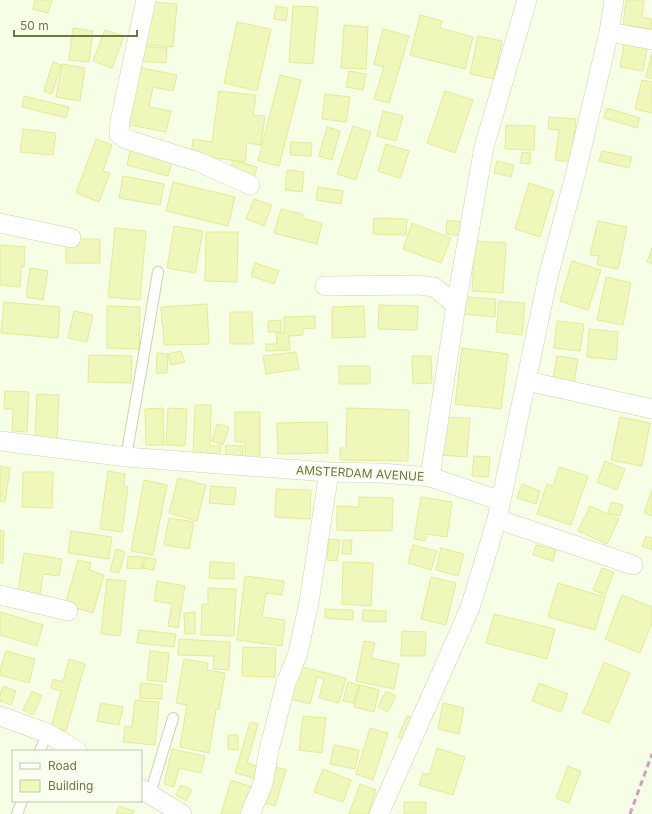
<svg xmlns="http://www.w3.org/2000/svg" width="652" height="814" font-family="Inter,sans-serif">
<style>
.building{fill:#f0f7ba;stroke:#e3eb99}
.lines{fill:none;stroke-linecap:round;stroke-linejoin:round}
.lane-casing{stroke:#ced4ac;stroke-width:12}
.street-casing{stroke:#ced4ac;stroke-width:20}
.lane{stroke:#fff;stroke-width:10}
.street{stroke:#fff;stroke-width:19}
.rail{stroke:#caa2c0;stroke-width:3;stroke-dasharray:6 4;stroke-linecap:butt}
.labels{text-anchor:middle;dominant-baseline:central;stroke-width:4;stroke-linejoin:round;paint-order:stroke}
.street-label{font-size:12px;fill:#727644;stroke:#f9ffee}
</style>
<rect width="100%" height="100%" fill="#f6fee5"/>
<path class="building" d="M35 0H52L48 13 33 9Z
M626 0H644L642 17 652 19 651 29 623 25Z
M144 1 177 4 173 47 140 44Z
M276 6 288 8 286 21 274 19Z
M293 6 318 7 313 64 289 62Z
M420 15 442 21 440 28 473 37 465 69 410 55Z
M237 22 271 29 257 91 224 83Z
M344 25 368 27 366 69 341 68Z
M73 28 93 31 89 62 69 60Z
M383 29 409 36 389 103 374 99 384 67 374 64Z
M105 30 124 36 112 68 93 61Z
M478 36 502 41 494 79 470 74Z
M624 44 647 48 643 71 620 67Z
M137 46 167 48 166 63 136 61Z
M652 52V79L646 77Z
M53 62 61 65 52 94 44 91Z
M62 64 85 68 80 101 56 97Z
M137 67 177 75 173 91 153 87 149 107 171 111 166 132 125 124Z
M349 71 366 74 363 90 346 87Z
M280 75 301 80 279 166 258 161Z
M642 80 652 82V113L635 109Z
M219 91 256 95 253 115 265 116 261 145 247 143 245 162 191 155 193 139 212 142Z
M445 91 473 100 455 153 427 143Z
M325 94 350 97 346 122 322 119Z
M24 96 69 107 66 118 22 107Z
M607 108 640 118 637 128 604 118Z
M383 111 403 116 396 141 377 136Z
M549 117 576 119 571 162 555 160 559 130 548 129Z
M506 125 535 126 534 150 505 149Z
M353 126 371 132 356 180 337 174Z
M327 127 340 131 332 160 319 156Z
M23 129 56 133 53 155 20 152Z
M96 139 112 145 103 171 110 173 99 202 76 193Z
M291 142 312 143 311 156 290 155Z
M386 144 409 151 400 178 378 171Z
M131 147 173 158 168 176 127 165Z
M602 151 632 157 629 168 599 161Z
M522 152 531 153 530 164 520 163Z
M233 160 257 167 254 179 229 173Z
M497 161 514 165 511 177 494 173Z
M287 170 304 172 302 192 285 190Z
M123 176 164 184 160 205 119 198Z
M173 182 235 197 228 226 166 211Z
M529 183 554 191 540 237 515 229Z
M318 187 343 191 341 204 316 200Z
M254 199 272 205 264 226 246 219Z
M281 209 303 214 302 218 322 223 317 244 274 233Z
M374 218 407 219 406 235 373 234Z
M447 220 462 222 461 236 446 234Z
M598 221 627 227 618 269 597 265 599 256 590 255Z
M412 223 451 238 441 263 403 249Z
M174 226 203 231 195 273 167 268Z
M115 228 146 231 140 300 108 297Z
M206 232H238L237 282 205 281Z
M66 239H100V263H66Z
M475 241 506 243 503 293 472 291Z
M0 245 25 247 24 267H21L20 287 0 285Z
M652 248V264L647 262Z
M572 261 601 270 588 310 560 301Z
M255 263 279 271 274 284 251 276Z
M30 268 48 271 43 300 26 297Z
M606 277 631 283 623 325 597 320Z
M466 297 496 299 495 317 464 314Z
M499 301 525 303 522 335 496 332Z
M4 302 60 307 58 338 1 333Z
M207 304 209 344 164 345 163 325H162L161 307Z
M379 305 418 306 417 330 378 329Z
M107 306 140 307 139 349 107 348Z
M364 306 365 337 332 338V307Z
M74 311 93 315 87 342 68 338Z
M230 312H252L253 344H230Z
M315 316V328L303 329V335L289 336 290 350 266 351V344H277L276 333H284V317Z
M281 320V332H268V321Z
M557 321 584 324 580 351 554 348Z
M589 329 618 332 616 360 587 357Z
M462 348 508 354 501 409 455 404Z
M181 351 185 362 171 365 168 354Z
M296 352 299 369 266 374 263 356Z
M157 353 168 354 167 373H156Z
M89 355 132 356 131 383 88 382Z
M412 356H431L432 383 413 384Z
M557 356 578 359 574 384 553 380Z
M339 366H370V384H339Z
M5 391 29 392 27 432 12 431 13 409H4Z
M37 394 59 395 57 439 35 438Z
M195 405H211L210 446H221L220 455 193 454Z
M163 408 164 445H146L145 409Z
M168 408 187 409 185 446 166 445Z
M347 408 409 410 408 461 340 460V448H346Z
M235 412H260V461H245V442H235Z
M443 417 470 418 467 457 440 455Z
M620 417 650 423 642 466 611 460Z
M327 422 328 453 278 454 277 423Z
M217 424 229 427 223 445 212 441Z
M226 445 243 446 242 459 225 458Z
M474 456 490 457 488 477 472 476Z
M605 461 625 469 617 490 597 482Z
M0 466 10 468 5 502 0 501Z
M559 467 588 476 571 525 537 514 547 484 553 486Z
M108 471 125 474 124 486 128 487 122 532 100 529Z
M23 472H53L52 508 22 507Z
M178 478 206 485 197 521 169 513Z
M144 480 167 485 153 555 131 551Z
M522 484 540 491 536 504 517 498Z
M211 486 236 488 234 505 209 503Z
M276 489 311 490 310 519 275 517Z
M652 489V516L644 513Z
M359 497 393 498 392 531 337 530V506L359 507Z
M421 497 452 502 447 537 427 534 425 541 414 539Z
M611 502 623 505 620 516 608 513Z
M590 506 619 519 607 544 578 531Z
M169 518 194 522 189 549 164 545Z
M0 530 4 531 3 563H0Z
M71 531 112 537 109 559 68 553Z
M646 536 652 538V550L642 546Z
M329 539 340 540 337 561 327 560Z
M343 540H352L351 554H342Z
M413 545 437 551 431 570 408 563Z
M536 545 556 550 553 561 533 555Z
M441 548 464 554 458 576 436 570Z
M116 549 125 552 119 573 110 571Z
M24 553 62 559 59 576 43 574 39 600 17 597Z
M128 556 143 557 142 569 127 568Z
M145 557 156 559 154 570 143 568Z
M78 560 91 563 89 570 104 575 93 613 65 605Z
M210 562 234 563V579L209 578Z
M343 562 373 563 371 606 342 604Z
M602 568 614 572 605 595 593 590Z
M245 576 284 581 282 595 266 593 262 617 285 620 282 646 237 640Z
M431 577 456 583 446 625 421 619Z
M107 579 126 581 120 636 101 634Z
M157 581 185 586 178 628 168 626 172 604 154 601Z
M558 583 605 597 595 630 548 617Z
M208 588 236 589 234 636 201 635 202 604H208Z
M622 595 652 607V623L640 653 605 639Z
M325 609 353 610V620L325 618Z
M363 610 386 611V622L362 621Z
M1 612 43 625 37 646 0 635V615Z
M195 612V634H185L184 613Z
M494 614 555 629 547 659 486 643Z
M139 630 176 634 174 647 137 643Z
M402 631 426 632 425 656H401Z
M179 639 230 642 229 670 213 669 214 656 178 655Z
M364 641 375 643 371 658 399 664 394 689 356 681Z
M243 647 276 648 275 677 242 676Z
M6 651 35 659 29 683 0 675V670Z
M150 651 169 653 166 682 147 680Z
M69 659 85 664 66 731 51 727 61 691 51 688 53 679 63 682Z
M184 659 208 663 207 670 225 673 219 709H216L209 753 180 747 187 705 176 703Z
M604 662 630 673 609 723 583 713Z
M294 665 346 678 339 703 319 698 324 679 317 677 310 704 286 698Z
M348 682 359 685 354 703 343 701Z
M140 683 162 685V699L140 698Z
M539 683 568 694 561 712 532 701Z
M360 685 379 690 374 712 354 707Z
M3 686 16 691 11 705 0 701V694Z
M32 691 42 696 33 715 23 710Z
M386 691 396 696 388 712 378 707Z
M135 700 159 702 155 745 123 742 125 726 132 727Z
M101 703 123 707 119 725 97 721Z
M443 703 464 708 459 734 438 729Z
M303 716 326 718 322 753 299 750Z
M407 716 418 720 409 741 398 737Z
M250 722 258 724 247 763 257 766 254 778 235 773Z
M370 728 388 733 373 780 356 774Z
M228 735H238V750L228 749Z
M334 745 359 750 355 769 330 764Z
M437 748 465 757 453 795 419 785 423 773 429 775Z
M172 749 205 756 201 773 179 768 174 787 164 784Z
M269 765 286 770 275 806 258 801Z
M568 766 581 771 569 803 556 798Z
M323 769 351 780 343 802 314 792Z
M231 780 252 787 244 814H221Z
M360 784 376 790 368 814H349Z
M181 785 192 790 186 801 176 795Z
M404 802H426V814H404Z
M119 806 134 811 133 814H116Z"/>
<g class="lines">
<defs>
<path id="lane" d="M126 457 147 337 158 272
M40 751 47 733
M150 794 173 718
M17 814 22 801"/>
<path id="street" d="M146 0 120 121 119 134 124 138 132 141 199 162 250 185
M609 32 652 40
M0 223 71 238
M325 286 418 285 434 287 456 305
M527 381 652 409
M0 441 126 457 329 472 381 473 430 477 501 501 497 519 470 608 379 814
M430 477 456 305 484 147 527 0
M501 501 548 277 576 172 609 32 614 0
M497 519 633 565
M0 595 68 611
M0 716 47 733 77 751
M141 789 182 814
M250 814 263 784 269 750 286 683 289 676 298 653 309 602 329 472"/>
</defs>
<use href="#lane" class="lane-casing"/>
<use href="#street" class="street-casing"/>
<use href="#lane" class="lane"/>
<use href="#street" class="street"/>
<path class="rail" d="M630 814 652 754"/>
</g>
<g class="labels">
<g class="street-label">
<text transform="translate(360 473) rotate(3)">AMSTERDAM AVENUE</text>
</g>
</g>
<rect x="12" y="750" width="130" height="52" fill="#f9ffee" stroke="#c3c8aa"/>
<rect x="20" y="763" width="20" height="6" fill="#ffffff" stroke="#c3c8aa"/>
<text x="48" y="770" font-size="12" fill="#727644">Road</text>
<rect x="20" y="780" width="20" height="12" fill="#f0f7ba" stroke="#c3c8aa"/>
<text x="48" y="790" font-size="12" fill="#727644">Building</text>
<path d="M14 30v6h123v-6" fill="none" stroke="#727644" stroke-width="2"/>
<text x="20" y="30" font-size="12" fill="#727644" stroke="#f9ffee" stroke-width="3" paint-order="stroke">50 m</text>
</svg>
